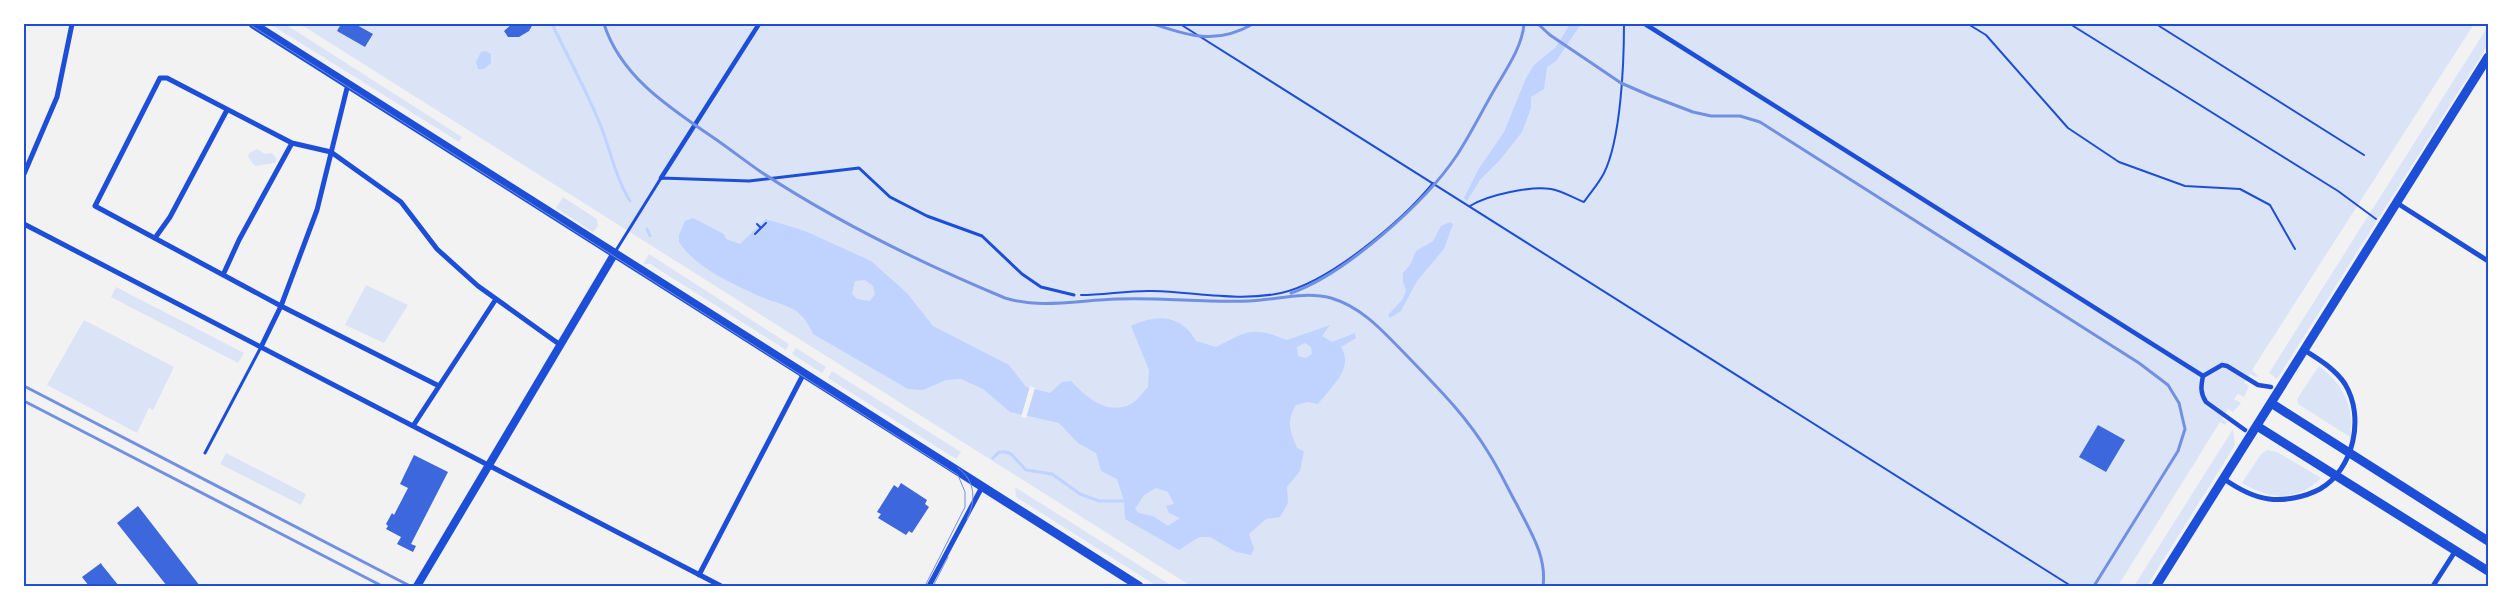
<svg xmlns="http://www.w3.org/2000/svg" width="2512" height="610" font-family="Figtree,sans-serif">
<style>
.green{fill:#dbe4f7}
.water{fill:#bfd3fe;fill-rule:evenodd}
.pier{fill:#f2f2f2}
.lines{fill:none;stroke-linecap:round;stroke-linejoin:round}
.stream{stroke:#bfd3fe;stroke-width:3}
.building{fill:#3d67dc}
.path{stroke:#1d4ed8;stroke-width:2}
.service{stroke:#1d4ed8;stroke-width:3}
.pedestrian{stroke:#1d4ed8;stroke-width:4.5}
.minor{stroke:#1d4ed8;stroke-width:5}
.tertiary{stroke:#1d4ed8;stroke-width:8}
.secondary{stroke:#1d4ed8;stroke-width:9}
.tram{stroke:#7290e2;stroke-width:1}
.rail{stroke:#7290e2;stroke-width:3}
.neatline{fill:none;stroke:#1d4ed8;stroke-width:2}
</style>
<rect width="100%" height="100%" fill="#f2f2f2"/>
<path class="green" d="M270 24H285L462 137 459 142Z
M300 24H2474L2252 370 2258 376 2256 377 2250 374 2244 383 2249 386 2244 397 2238 394 2234 399 2241 403 2233 412 2228 409 2222 419 2227 422 2225 425 2220 422 2118 586H1191Z
M2488 26V45L2277 379 2269 373Z
M257 149 265 154 272 153 277 159 275 163 255 166 248 157 249 153Z
M563 197 597 219 598 226 593 232 556 208Z
M649 254 789 344 786 350 650 264H643Z
M366 285 408 305 384 343 345 325Z
M116 287 244 353 238 363 111 297Z
M84 320 174 367 153 410 149 408 137 433 47 385Z
M796 348 826 367 822 373 792 354Z
M2319 366C2343 384 2355 407 2350 437L2298 404 2297 399Z
M832 371 961 452 956 459 828 378Z
M2233 429 2235 445 2147 586H2134Z
M2267 450 2277 452 2321 478C2297 502 2271 500 2242 483L2261 454Z
M226 453 306 494 301 505 220 464Z
M1015 487 1172 586H1157L1016 497Z"/>
<path class="water" d="M1570 24H1581L1556 61 1547 67 1544 89 1531 97V108L1522 132 1500 160 1480 180 1467 201 1464 198 1478 170 1504 132 1526 78 1534 65 1556 47Z
M486 51 491 54V63L484 69H478L476 62 481 52Z
M693 218 724 234 726 239 740 244 766 219 805 231 871 261 907 293 933 326 1009 365 1026 387 1050 393 1062 382 1071 381C1086 397 1107 416 1131 404 1137 401 1143 392 1148 387L1149 370 1131 326C1156 314 1181 314 1196 341L1216 347C1248 331 1251 326 1287 340L1330 325 1322 336 1332 342 1355 333 1356 338 1341 347C1355 368 1330 388 1318 404L1307 402 1296 405C1286 422 1290 430 1297 448L1304 451 1300 471 1287 487 1288 503 1280 517 1266 519 1249 534 1254 549 1251 555 1236 552 1210 537H1199L1179 550 1125 519 1124 501 1117 479 1101 471 1096 453 1078 443 1059 423 1010 412 983 389 961 379 946 380 923 390 908 389 813 334C800 304 785 307 759 296 731 283 696 268 679 242V235L685 221ZM865 280 873 286 875 294 870 301 857 299 852 294 855 281ZM1305 343 1311 347 1312 354 1306 358 1298 356 1297 347ZM1156 488 1168 492 1174 504 1166 506 1169 513 1180 518 1168 526 1153 516 1139 513 1135 509 1144 495Z
M1450 222 1453 224 1444 249 1417 281 1401 311 1390 318 1388 315 1403 299 1406 290 1403 282V273L1410 265 1416 251 1433 241 1441 226Z"/>
<path class="pier" d="M1030 386 1035 388 1026 418 1021 417Z"/>
<g class="lines">
<path class="stream" d="M552 24C569 59 588 93 602 129 611 153 616 178 630 201
M647 229 650 236
M993 458 999 452H1006L1011 454 1026 470 1052 474 1080 494 1099 501H1124"/>
</g>
<path class="building" d="M341 24H355L373 34 365 47 337 31Z
M512 24H533L529 31 519 37H508L504 31Z
M2098 425 2125 440 2106 472 2079 457Z
M414 455 448 472 411 544 416 546 413 552 397 544 401 537 386 529 388 526 386 524 392 513 394 515 408 488 400 484Z
M901 483 927 500 925 504 929 507 912 533 909 531 906 535 878 518 881 514 877 512 894 485 898 488Z
M138 506 200 586H167L117 523Z
M101 563 102 565 119 586H89L82 577Z"/>
<g class="lines">
<path class="path" d="M1180 24 2071 586
M1968 24 1986 35 2068 128 2119 162 2185 186 2240 189 2270 205 2295 249
M2070 24 2338 191 2376 219
M2156 24 2364 155
M1470 206C1487 195 1530 186 1551 189 1562 191 1574 198 1584 202 1591 192 1599 183 1604 173 1621 139 1624 63 1624 24
M757 224 761 228 766 223
M755 234 761 228
M1081 295C1105 295 1129 290 1153 291 1195 292 1239 302 1281 293 1330 282 1402 221 1433 183"/>
<path class="service" d="M615 252 661 178 749 181 859 168 890 197 927 216 982 236 1022 274 1041 287 1074 295
M205 453 261 347"/>
<path class="pedestrian" d="M1645 24 2203 376
M661 178 759 24
M2245 430 2206 402C2200 393 2201 386 2203 376L2222 365 2227 366 2258 385 2271 387"/>
<path class="minor" d="M24 174 57 97 72 24
M2397 203 2488 261
M24 224 721 586
M155 238 170 217 227 110
M223 275 239 240 292 143
M261 347 281 306 317 210 348 84
M439 386 281 306 95 206 160 78H167L292 143 331 152 401 202 437 249 478 286 559 344
M413 426 496 299
M2224 479C2237 488 2252 497 2269 499 2285 501 2305 497 2320 489 2354 469 2365 417 2345 384 2335 369 2320 360 2304 350
M699 575 804 373
M929 586 982 487
M2433 586 2456 550"/>
<path class="tertiary" d="M417 586 615 253"/>
<path class="secondary" d="M253 24 1139 586
M2271 403 2488 541
M2257 426 2488 571
M2156 586 2488 57"/>
<path class="tram" d="M249 24 958 475 965 492V507L925 586
M958 468C976 481 976 501 967 519
M933 586 948 557"/>
<path class="rail" d="M604 24C622 80 675 111 721 143 735 153 748 163 761 172 837 222 921 263 1005 298 1040 309 1080 300 1117 299 1161 297 1205 303 1249 301 1276 300 1304 291 1331 298 1365 308 1387 336 1411 360 1439 389 1467 417 1488 452 1499 469 1507 487 1517 505 1530 531 1547 556 1543 586
M1153 24C1191 36 1216 45 1253 24
M1538 24 1550 35 1621 83 1651 96 1693 112 1711 116H1740L1760 122 2139 363 2168 385 2179 403 2185 429 2178 451 2094 586
M1291 293C1344 275 1426 202 1457 155 1470 135 1481 113 1493 92 1505 71 1522 48 1524 24
M24 386 410 586
M24 401 382 586"/>
</g>
<rect width="2512" height="610" fill="none" stroke="#ffffff" stroke-width="50"/>
<rect x="25" y="25" width="2462" height="560" class="neatline"/>
</svg>
